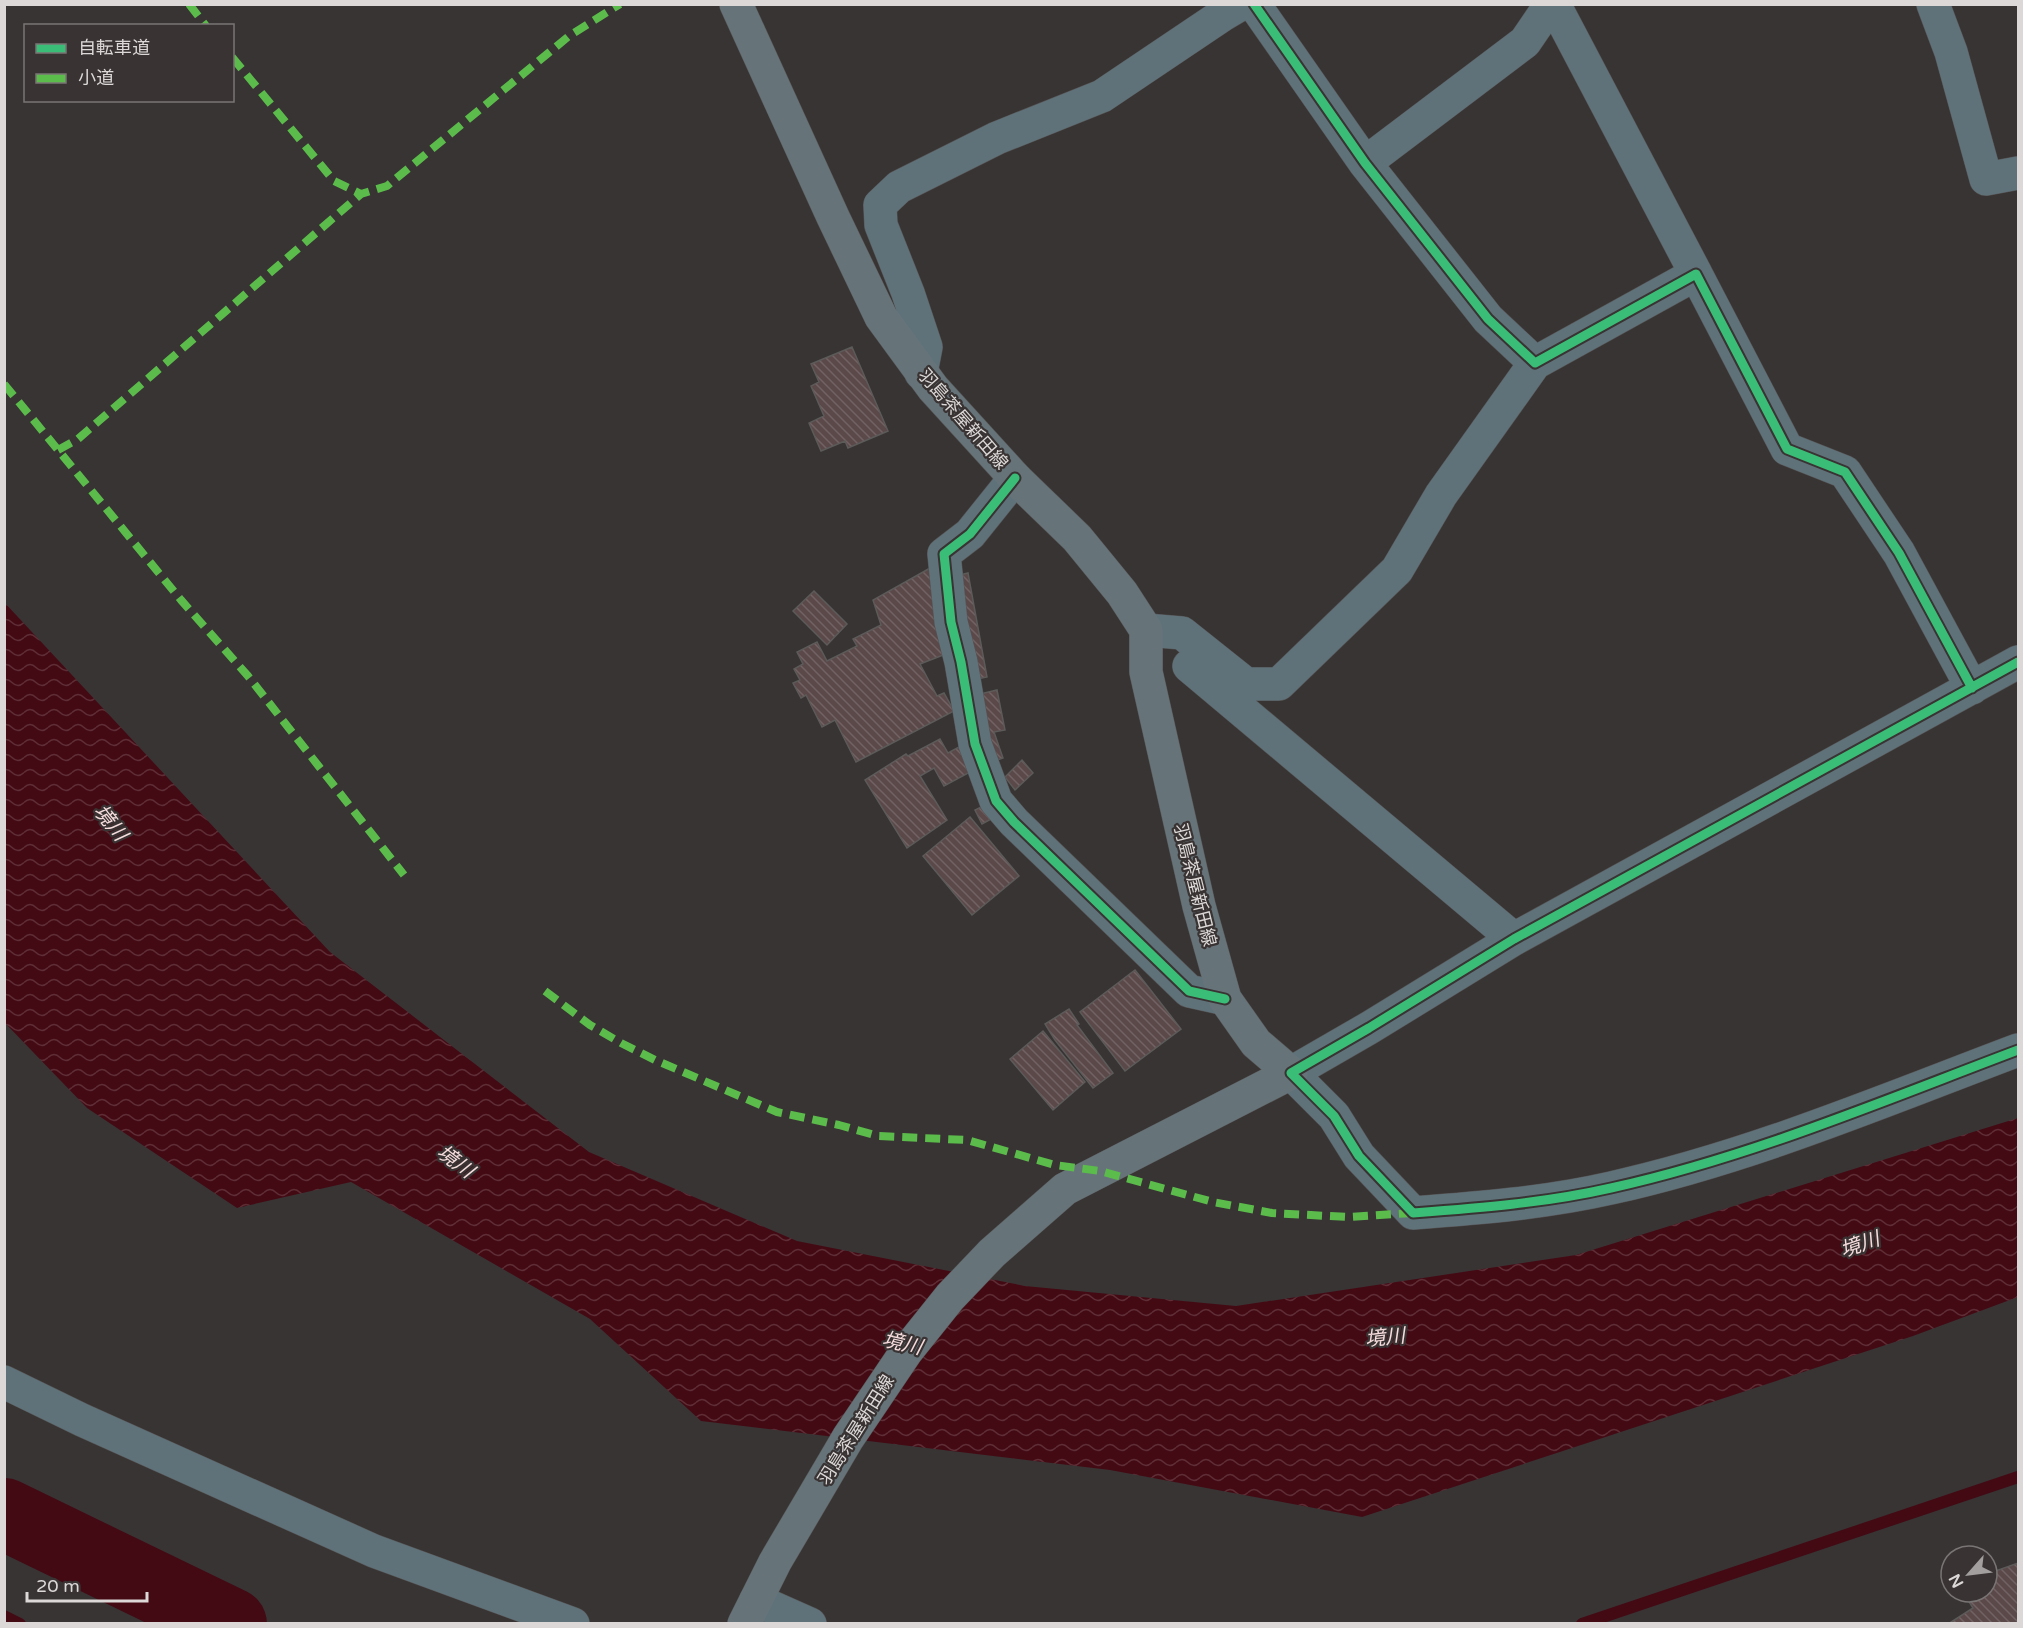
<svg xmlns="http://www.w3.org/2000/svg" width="2023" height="1628" font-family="'Varela Round','Noto Sans JP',sans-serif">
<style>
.water{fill:url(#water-waves)}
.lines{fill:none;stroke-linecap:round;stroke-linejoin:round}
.stream{stroke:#430a14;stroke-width:12}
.river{stroke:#430a14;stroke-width:72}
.building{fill:url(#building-back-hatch);stroke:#5d5a5a;stroke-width:1.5}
.minor-casing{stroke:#555252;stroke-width:34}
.major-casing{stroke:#555252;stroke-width:34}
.minor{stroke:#5f727a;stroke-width:33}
.major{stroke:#66747a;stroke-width:33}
.quiet{stroke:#5cbc4b;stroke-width:8;stroke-dasharray:15 8;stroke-linecap:butt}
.cycleway-casing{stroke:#393333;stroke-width:13}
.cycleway{stroke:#3abd76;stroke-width:9}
.labels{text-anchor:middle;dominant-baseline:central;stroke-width:4.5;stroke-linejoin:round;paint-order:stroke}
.street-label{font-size:18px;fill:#dcd8d8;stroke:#393333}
.water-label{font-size:20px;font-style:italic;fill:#f7dddd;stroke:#393333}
</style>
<defs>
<pattern id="water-waves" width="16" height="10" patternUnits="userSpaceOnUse" patternTransform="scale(1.5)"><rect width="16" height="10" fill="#430a14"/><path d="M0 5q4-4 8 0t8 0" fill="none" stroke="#5e2d35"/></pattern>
<pattern id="building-back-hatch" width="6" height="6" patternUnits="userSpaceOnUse" patternTransform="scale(1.5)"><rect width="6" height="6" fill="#5b494a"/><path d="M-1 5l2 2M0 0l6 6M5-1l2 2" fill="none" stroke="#726263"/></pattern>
</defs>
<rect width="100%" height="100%" fill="#383434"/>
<path class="water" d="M4 602 330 952 589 1152 797 1241 1025 1286 1236 1306 1576 1255 2018 1118V1297L1913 1336 1362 1517 1110 1470 701 1421 590 1319 351 1182 237 1208 87 1108 5 1023Z"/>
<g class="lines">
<path class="stream" d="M4 1616 20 1624
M1582 1624 2018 1477"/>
<path class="river" d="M4 1514 231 1624"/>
</g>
<path class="building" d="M852 347 888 431 848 448 845 441 821 451 809 423 824 416 811 386 819 382 811 364Z
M932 567 951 652 920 664 937 696 944 693 954 711 856 762 835 720 822 727 806 695 801 698 793 683 800 680 794 669 803 664 797 652 817 642 827 661 857 646 853 639 881 625 873 600Z
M968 573 987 677 972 680 952 577Z
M814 591 847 624 827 645 793 611Z
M997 690 1005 730 994 732 1003 758 994 761 980 694Z
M940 739 948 753 959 747 972 771 944 786 934 768 920 776 947 820 907 848 865 780 906 754 908 756Z
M1022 760 1033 773 1015 790 1005 777Z
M989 803 995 817 982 824 975 810Z
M970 817 1019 876 972 915 923 856Z
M1135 970 1181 1029 1125 1071 1080 1012Z
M1069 1009 1079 1024 1077 1025 1113 1073 1093 1088 1055 1040 1045 1024Z
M1043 1031 1085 1082 1053 1110 1010 1059Z
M2018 1563V1624H1948L1973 1608 1963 1592H1987V1574Z"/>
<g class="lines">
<defs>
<path id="minor" d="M1254 4 1365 163 1488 319 1535 363 1696 274 1787 449 1845 472 1899 553 1972 688
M1554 4 1696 274
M1933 4 1951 52 1986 179 2018 173
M1365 163 1525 42 1551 4
M921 373 926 347 908 293 881 225 880 205 899 187 997 138 1102 96 1224 14 1241 4
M1015 478 970 534 944 554 951 622 961 662 975 744 996 801 1014 822 1189 991 1225 999
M1146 630 1182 633 1246 684H1279L1397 570 1441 495 1535 363
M2018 662 1514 939 1369 1028 1291 1073 1334 1116 1359 1156 1413 1213C1479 1208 1545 1203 1611 1188 1751 1157 1885 1100 2018 1050
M1189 666 1514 939
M4 1382 82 1420 374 1551 573 1624
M756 1600 810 1624"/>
<path id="major" d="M736 4 833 217 881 317 933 388 1015 478 1077 538 1122 593 1146 630V672L1199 906 1225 999 1256 1043 1291 1073 1065 1189 992 1253 950 1297 906 1352 848 1438 775 1562 744 1624"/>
</defs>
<use href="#minor" class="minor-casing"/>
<use href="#major" class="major-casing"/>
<use href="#minor" class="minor"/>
<use href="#major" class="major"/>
<path class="quiet" d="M189 4 206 26
M232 57 334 181 361 194 387 186 569 36 620 4
M4 384 181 600 248 676 404 875
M58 450 78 439 361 194
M545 991 590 1025 621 1043 655 1060 777 1112 839 1125 878 1136 967 1140 1055 1165 1100 1171 1213 1202 1272 1213 1348 1217 1413 1213"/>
<defs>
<path id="cycleway" d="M1254 4 1365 163 1488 319 1535 363 1696 274 1787 449 1845 472 1899 553 1972 688
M1015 478 970 534 944 554 951 622 961 662 975 744 996 801 1014 822 1189 991 1225 999
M2018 662 1514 939 1369 1028 1291 1073 1334 1116 1359 1156 1413 1213C1479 1208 1545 1203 1611 1188 1751 1157 1885 1100 2018 1050"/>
</defs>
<use href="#cycleway" class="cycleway-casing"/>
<use href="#cycleway" class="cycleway"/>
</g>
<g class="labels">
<g class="street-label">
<text transform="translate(963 419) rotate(49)">羽島茶屋新田線</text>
<text transform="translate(1195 885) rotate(76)">羽島茶屋新田線</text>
<text transform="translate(856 1430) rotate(-58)">羽島茶屋新田線</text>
</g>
<g class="water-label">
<text transform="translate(110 823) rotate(51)">境川</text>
<text transform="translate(455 1162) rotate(37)">境川</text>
<text transform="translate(1860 1245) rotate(-19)">境川</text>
<text transform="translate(1385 1338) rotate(-6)">境川</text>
<text transform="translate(902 1344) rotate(13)">境川</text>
</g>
</g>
<rect width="2023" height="1628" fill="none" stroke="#dcd8d8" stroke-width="12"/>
<rect x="24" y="24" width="210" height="78" fill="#393333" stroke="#7a7575" stroke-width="1.5"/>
<rect x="36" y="44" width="30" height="9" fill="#3abd76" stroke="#7a7575" stroke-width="1.5"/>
<text x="78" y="54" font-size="18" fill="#dcd8d8">自転車道</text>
<rect x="36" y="74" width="30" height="9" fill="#5cbc4b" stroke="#7a7575" stroke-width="1.5"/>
<text x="78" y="84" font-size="18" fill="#dcd8d8">小道</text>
<g transform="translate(1969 1574) rotate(242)"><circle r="28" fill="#393333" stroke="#7a7575" stroke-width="1.5"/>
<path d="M0-4.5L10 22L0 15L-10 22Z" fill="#a39f9f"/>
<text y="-9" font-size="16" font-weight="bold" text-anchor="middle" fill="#dcd8d8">N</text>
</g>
<path d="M27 1592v9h120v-9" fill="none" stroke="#dcd8d8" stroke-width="3"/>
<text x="36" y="1592" font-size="18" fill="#dcd8d8" stroke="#393333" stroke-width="4.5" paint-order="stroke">20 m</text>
</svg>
